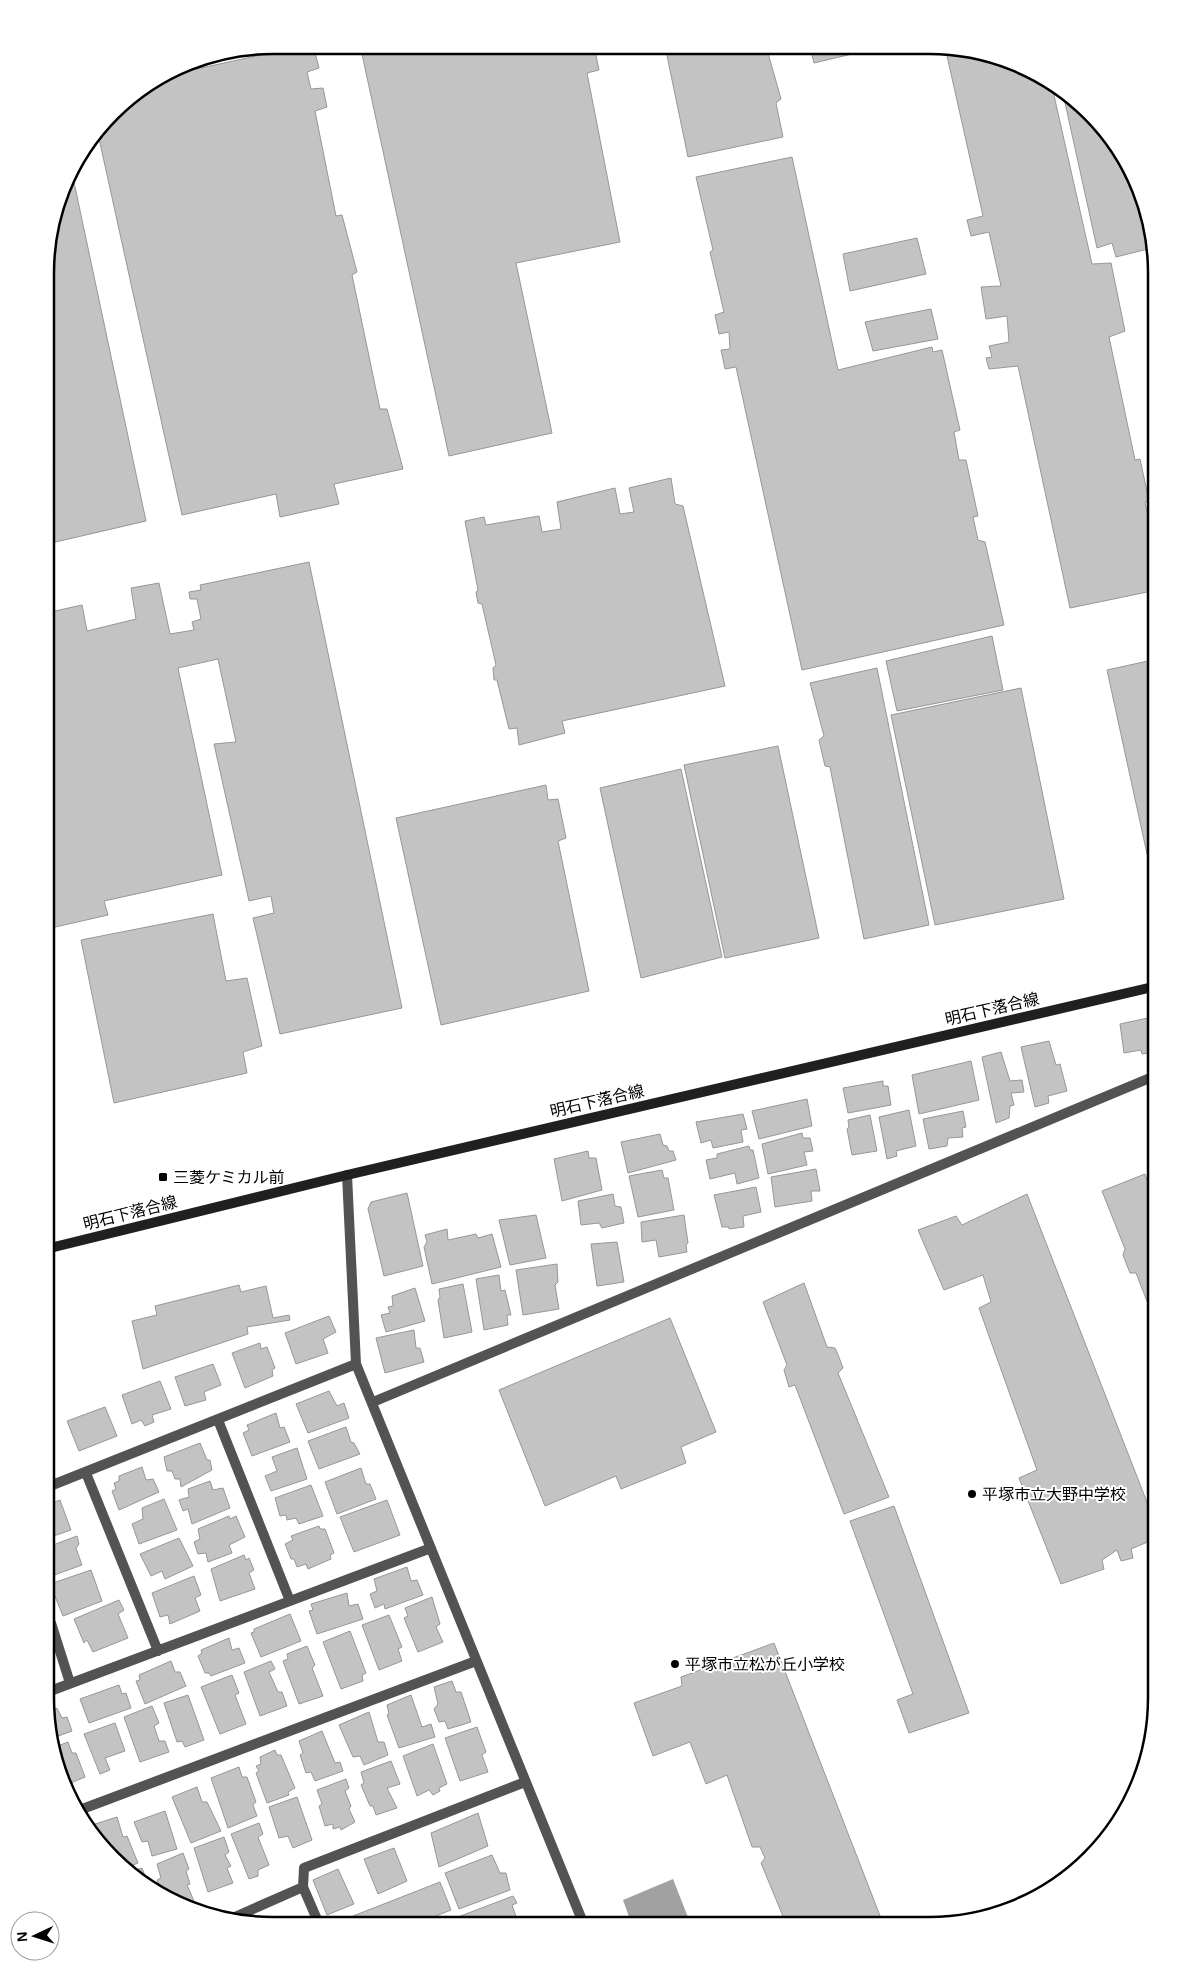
<svg xmlns="http://www.w3.org/2000/svg" width="1202" height="1971" font-family="Arial,'Noto Sans JP',sans-serif">
<style>
.water{fill:#a1a1a1}
.building{fill:#c3c3c3;stroke:#979797}
.lines{fill:none;stroke-linecap:round;stroke-linejoin:round}
.lane{stroke:#535353;stroke-width:10}
.street{stroke:#535353;stroke-width:10}
.secondary{stroke:#202020;stroke-width:10}
.poi-dot{fill:#000;stroke:#fff;stroke-width:2}
.labels{text-anchor:middle;dominant-baseline:central;stroke-width:4;stroke-linejoin:round;paint-order:stroke}
.street-label{font-size:16px;fill:#000;stroke:#fff}
.poi-label{font-size:16px;fill:#000;stroke:#fff;text-anchor:start}
.rim{fill:none;stroke:#000;stroke-width:2.5}
</style>
<rect width="100%" height="100%" fill="#fff"/>
<path class="water" d="M673 1879 691 1925H632L623 1900Z"/>
<path class="building" d="M307 45H313L319 68 307 72 311 89 323 88 327 107 315 111 336 216 342 215 357 272 352 275 380 409H387L403 469 334 484 339 504 280 517 276 494 182 515 98 134 122 102 164 76Z
M360 45 594 46 599 70 587 73 620 242 516 263 552 433 449 456Z
M665 46H766L781 99 776 103 783 137 688 157Z
M810 47H868L869 50 814 63Z
M945 47H959L1017 62 1051 82 1092 264 1111 263 1125 331 1109 337 1135 460 1140 459 1149 501 1145 502 1157 561V590L1070 608 1018 366 989 369 986 358 992 357 989 346 1009 342 1007 316 986 319 981 287 1001 286 989 232 971 236 967 220 983 216Z
M1062 89 1068 92 1110 134 1140 186 1152 248 1116 257 1112 243 1097 248Z
M792 157 838 370 932 347 933 352 942 350 960 430 954 432 959 460H966L978 516 973 517 978 540 985 542 1004 625 802 670 736 367 725 369 721 350 730 349 729 332 719 334 715 315 724 312 710 252 713 250 696 177Z
M71 168 146 521 47 544V243L69 172Z
M917 238 926 274 850 291 843 254Z
M931 309 938 339 873 351 865 322Z
M671 478 675 504 683 506 725 686 562 721 565 733 519 745 517 728 509 729 497 680H494L493 668 496 665 482 604 478 603 476 592 478 590 465 521 484 517 486 525 539 516 542 532 561 529 557 502 615 488 620 514 634 512 629 488Z
M309 562 402 1008 280 1034 253 918 274 913 271 896 249 901 214 744 236 742 218 659 178 668 222 875 104 901 108 915 51 928 49 917H46V613L82 605 87 631 136 619 131 588 159 583 170 634 194 630 192 622 201 619 197 599H190L189 592 201 590 200 585Z
M992 636 1003 690 897 711 886 661Z
M1157 659V876L1152 877 1107 670Z
M877 668 929 925 864 939 830 767 825 766 819 740 824 736 810 683Z
M1021 688 1064 899 935 925 891 715Z
M778 746 819 938 725 958 684 765Z
M681 769 722 957 641 978 600 788Z
M546 785 548 800 558 799 566 838 558 841 589 991 441 1025 396 818Z
M213 914 226 981 247 978 262 1046 243 1052 247 1073 114 1103 81 940Z
M1157 1016V1052L1142 1054 1141 1050 1124 1053 1120 1024Z
M1049 1041 1056 1065 1060 1064 1067 1091 1048 1096 1049 1103 1035 1107 1021 1047Z
M1001 1052 1010 1081 1022 1080 1024 1092 1011 1093 1014 1105 1010 1106 1009 1118 996 1123 982 1057Z
M971 1061 979 1100 919 1114 912 1075Z
M883 1081V1086H888L891 1105 848 1113 843 1088Z
M807 1099 812 1126 759 1139 752 1111Z
M909 1110 916 1146 896 1151 897 1156 887 1159 879 1117Z
M963 1111 966 1127 962 1128 963 1137 948 1138 947 1146 929 1149 923 1119Z
M743 1114 747 1129 741 1130 743 1142 713 1148 711 1140 701 1143 696 1122Z
M870 1115 877 1151 852 1155 847 1129 849 1127 848 1120Z
M802 1133 803 1138H810L813 1151 804 1152 807 1165 768 1174 762 1144Z
M660 1134 663 1145 667 1146 669 1151H673L676 1160 628 1173 621 1142Z
M749 1146 750 1150H753L759 1178 737 1184 735 1173 710 1179 706 1160 717 1158V1154Z
M588 1151 589 1158H596L602 1190 562 1201 554 1159Z
M816 1169 820 1191H811L812 1201 775 1207 771 1177Z
M662 1170 664 1178H668L674 1210 638 1217 629 1176Z
M1145 1174 1157 1210V1327L1136 1273H1130L1123 1255 1125 1249 1102 1191Z
M756 1187 761 1212 743 1216 744 1227 729 1229V1227H722L714 1195Z
M407 1193 423 1266 384 1276 368 1209 371 1202Z
M613 1194 615 1206 621 1207 624 1223 602 1228 599 1223 581 1225 578 1201Z
M1027 1194 1157 1528V1538L1131 1549 1133 1558 1121 1561 1117 1550 1102 1560 1104 1569 1061 1584 1019 1478 1037 1470 979 1308 991 1302 983 1275 944 1290 918 1230 956 1216 962 1225Z
M536 1215 546 1258 510 1265 499 1220Z
M684 1215 688 1243 686 1245 687 1252 659 1257 656 1240 642 1242 641 1222Z
M447 1229 448 1240 476 1234 478 1238 492 1234 501 1267 432 1284 424 1247 427 1242 425 1235Z
M617 1242 624 1282 597 1286 591 1244Z
M557 1264 558 1282 555 1285 559 1309 523 1315 516 1270Z
M499 1275 501 1291 505 1290 511 1315H507L508 1325 484 1330 476 1279Z
M804 1283 827 1347 835 1348 837 1352 843 1368 838 1373 889 1497 844 1514 795 1385 789 1387 784 1370 787 1365 763 1302Z
M463 1284 472 1332 444 1338 438 1300 440 1297 439 1289Z
M239 1285 241 1292 266 1286 273 1318 289 1315 290 1320 247 1327 248 1334 143 1369 132 1321 157 1315 155 1306Z
M415 1288 425 1321 386 1332 381 1315 390 1313 388 1307 393 1306 392 1296Z
M329 1316 336 1332 323 1339 328 1353 296 1364 285 1333Z
M670 1318 716 1432 681 1447 686 1463 621 1489 616 1476 545 1506 499 1390Z
M414 1330 416 1348H420L424 1362 385 1373 376 1338Z
M260 1343 261 1349 267 1347 275 1368 272 1370 273 1376 245 1388 232 1353Z
M213 1364 221 1385 204 1392 206 1400 185 1406 175 1377Z
M160 1381 171 1409 152 1415 154 1422 145 1426 141 1420 132 1424 122 1395Z
M329 1391 337 1406 344 1403 349 1418 308 1433 296 1404Z
M105 1407 117 1436 79 1451 67 1421Z
M276 1413 280 1428 284 1427 290 1442 252 1456 243 1433 249 1430 247 1425Z
M346 1427 351 1442 354 1443 360 1454 319 1469 308 1441Z
M200 1443 207 1460H210L212 1470 181 1487 180 1479H175L172 1471H167L164 1457Z
M297 1448 307 1479 271 1491 265 1476 277 1471 272 1457Z
M142 1467 146 1480 153 1479 159 1492 119 1510 112 1491 116 1489 114 1483 119 1481V1476Z
M361 1468 366 1484H370L376 1499 337 1514 325 1482Z
M210 1481 213 1490 223 1488 230 1508 192 1524 188 1509 183 1511 179 1500 189 1497 188 1489Z
M311 1485 323 1516 299 1524 296 1518 287 1520 286 1515 280 1516 275 1498Z
M164 1499 177 1530 139 1544 132 1524 143 1519 142 1508Z
M60 1500 71 1530 45 1539V1506Z
M387 1500 400 1535 354 1552 340 1517Z
M894 1506 969 1713 909 1733 897 1700 913 1694 850 1521Z
M229 1516 230 1519 236 1516 245 1537 229 1545 232 1553 208 1562 206 1553 198 1554 194 1542 200 1539 198 1529Z
M319 1526 320 1529H325L334 1553 330 1555 331 1559 308 1569 306 1564 297 1567 294 1559H291L285 1544 293 1540 291 1536Z
M77 1536 79 1544 76 1548 82 1565 46 1578 45 1548Z
M179 1538 193 1566 165 1579 162 1571 151 1576 140 1554Z
M244 1555 246 1560 249 1558 254 1570 249 1573 255 1589 220 1601 211 1569Z
M407 1567 411 1581 417 1580 423 1595 385 1609 384 1604 375 1608 370 1594 377 1591 374 1579Z
M91 1570 102 1601 63 1616 50 1584Z
M194 1576 201 1595 195 1598 200 1611 170 1624 168 1615 160 1617 152 1593Z
M347 1593 349 1606 358 1604 363 1619 317 1634 309 1611 313 1610 311 1604Z
M432 1597 440 1624 436 1627 443 1642 418 1652 404 1618 408 1616 405 1608Z
M119 1600 124 1610 118 1614 128 1638 93 1652 87 1640 84 1643 74 1619Z
M290 1614 301 1641 261 1657 251 1633 254 1632V1629Z
M389 1615 402 1647 398 1649 402 1661 379 1670 362 1625Z
M350 1631 366 1673 362 1675 363 1681 341 1689 323 1642Z
M229 1638 232 1650 239 1648 245 1663 211 1676 209 1673H205L198 1656 202 1653 201 1650Z
M774 1643 884 1926H807L806 1923 798 1926H787L761 1863 765 1858 760 1847H752L727 1775 706 1784 690 1742 653 1756 634 1703 682 1686 681 1677Z
M307 1646 315 1665 312 1668 323 1696 299 1704 283 1661 288 1659 287 1654Z
M171 1661 175 1672H180L186 1686 145 1704 136 1681 140 1680 139 1675Z
M271 1661 275 1669 269 1672 278 1692H282L287 1706 260 1716 244 1672Z
M232 1675 239 1693 235 1695 246 1724 220 1734 201 1687Z
M452 1681 456 1692H461L471 1722 448 1729 445 1721 439 1722 434 1709 438 1704 434 1687Z
M119 1685 122 1694 126 1693 131 1708 89 1723 80 1699Z
M188 1695 204 1740 185 1747 182 1741 177 1742 164 1703Z
M411 1695 422 1727 431 1724 435 1737 399 1748 387 1715 389 1714 387 1705Z
M152 1706 159 1723 154 1726 159 1741H165L169 1752 140 1762 124 1717Z
M57 1708 62 1718 67 1717 72 1731 53 1738 48 1711Z
M369 1712 378 1742H384L388 1755 364 1765 360 1756 353 1757 339 1725Z
M115 1723 125 1751 105 1758 110 1770 100 1774 84 1734Z
M477 1727 486 1752 482 1755 488 1772 460 1781 445 1738Z
M322 1731 335 1763 340 1762 343 1771 315 1781 311 1772 306 1773 300 1755 303 1753 299 1741Z
M68 1742 72 1753H76L85 1777 66 1785 67 1790H65L62 1785 55 1747Z
M433 1744 447 1784 439 1788 440 1791 433 1795 429 1790 417 1796 403 1756Z
M275 1750 277 1755H281L295 1788 288 1792 289 1795 267 1803 256 1773 259 1771 256 1766 261 1764 260 1757Z
M391 1761 400 1784 387 1788 397 1808 376 1815 373 1806H370L361 1785 364 1783 361 1772Z
M239 1767 242 1777H247L256 1802 253 1805 257 1816 228 1828 211 1778Z
M346 1779 349 1788 345 1791 351 1806 349 1809 355 1822 341 1830 340 1827 333 1829V1824L325 1826 319 1806 322 1804 317 1790Z
M197 1787 202 1802H207L221 1831 191 1843 172 1797Z
M297 1797 312 1840 293 1848 288 1836 279 1838 269 1807Z
M165 1811 177 1849 152 1856 148 1841 142 1842 134 1822Z
M478 1813 488 1846 439 1867 431 1833Z
M117 1817 123 1837 127 1836 138 1863 124 1869 97 1842 92 1825Z
M259 1823 263 1834 258 1837 269 1865 258 1870V1876L249 1879 231 1834Z
M224 1837 229 1852 225 1855 231 1866 227 1868 233 1883 208 1892 194 1848Z
M394 1848 407 1881 378 1894 364 1859Z
M183 1853 189 1869 186 1871 190 1884 187 1885 194 1901 182 1907 163 1896 157 1880 161 1878 157 1864Z
M492 1855 500 1873H506L510 1890 459 1909 445 1873Z
M142 1868 148 1884 145 1885 128 1873Z
M338 1869 354 1904 327 1915 313 1880Z
M440 1882 451 1910 413 1925 357 1924 353 1916Z
M513 1896 517 1903 512 1905 519 1925H452L450 1920Z"/>
<g class="lines">
<path class="lane" d="M51 1623 70 1683"/>
<path class="street" d="M347 1175 356 1364 584 1925
M373 1402 1157 1075
M218 1420 290 1601
M86 1473 158 1651
M45 1488 356 1364
M45 1693 431 1548
M77 1811 476 1661
M228 1920 303 1887
M319 1924 303 1887 304 1868 525 1782"/>
<path class="secondary" d="M46 1249 347 1175 1157 986"/>
</g>
<g class="poi-dot">
<rect x="158" y="1172" width="10" height="10" rx="2.5"/>
<circle cx="972" cy="1494" r="5"/>
<circle cx="675" cy="1664" r="5"/>
</g>
<g class="labels">
<g class="street-label">
<text transform="translate(992 1009) rotate(-13)">明石下落合線</text>
<text transform="translate(597 1101) rotate(-13)">明石下落合線</text>
<text transform="translate(130 1213) rotate(-14)">明石下落合線</text>
</g>
<g class="poi-label">
<text x="173" y="1177">三菱ケミカル前</text>
<text x="982" y="1494">平塚市立大野中学校</text>
<text x="685" y="1664">平塚市立松が丘小学校</text>
</g>
</g>
<path d="M0 0H1202V1971H0ZM273 54H929A219 219 0 0 1 1148 273V1698A219 219 0 0 1 929 1917H273A219 219 0 0 1 54 1698V273A219 219 0 0 1 273 54Z" fill="#fff" fill-rule="evenodd"/>
<path class="rim" d="M273 54H929A219 219 0 0 1 1148 273V1698A219 219 0 0 1 929 1917H273A219 219 0 0 1 54 1698V273A219 219 0 0 1 273 54Z"/>
<g transform="translate(35 1936) rotate(266)"><circle r="24" fill="#ffffff" stroke="#999999"/>
<path d="M0-4L9 19L0 12L-9 19Z" fill="#000000"/>
<text y="-8" font-size="14" font-weight="bold" text-anchor="middle" fill="#000000">N</text>
</g>
</svg>
